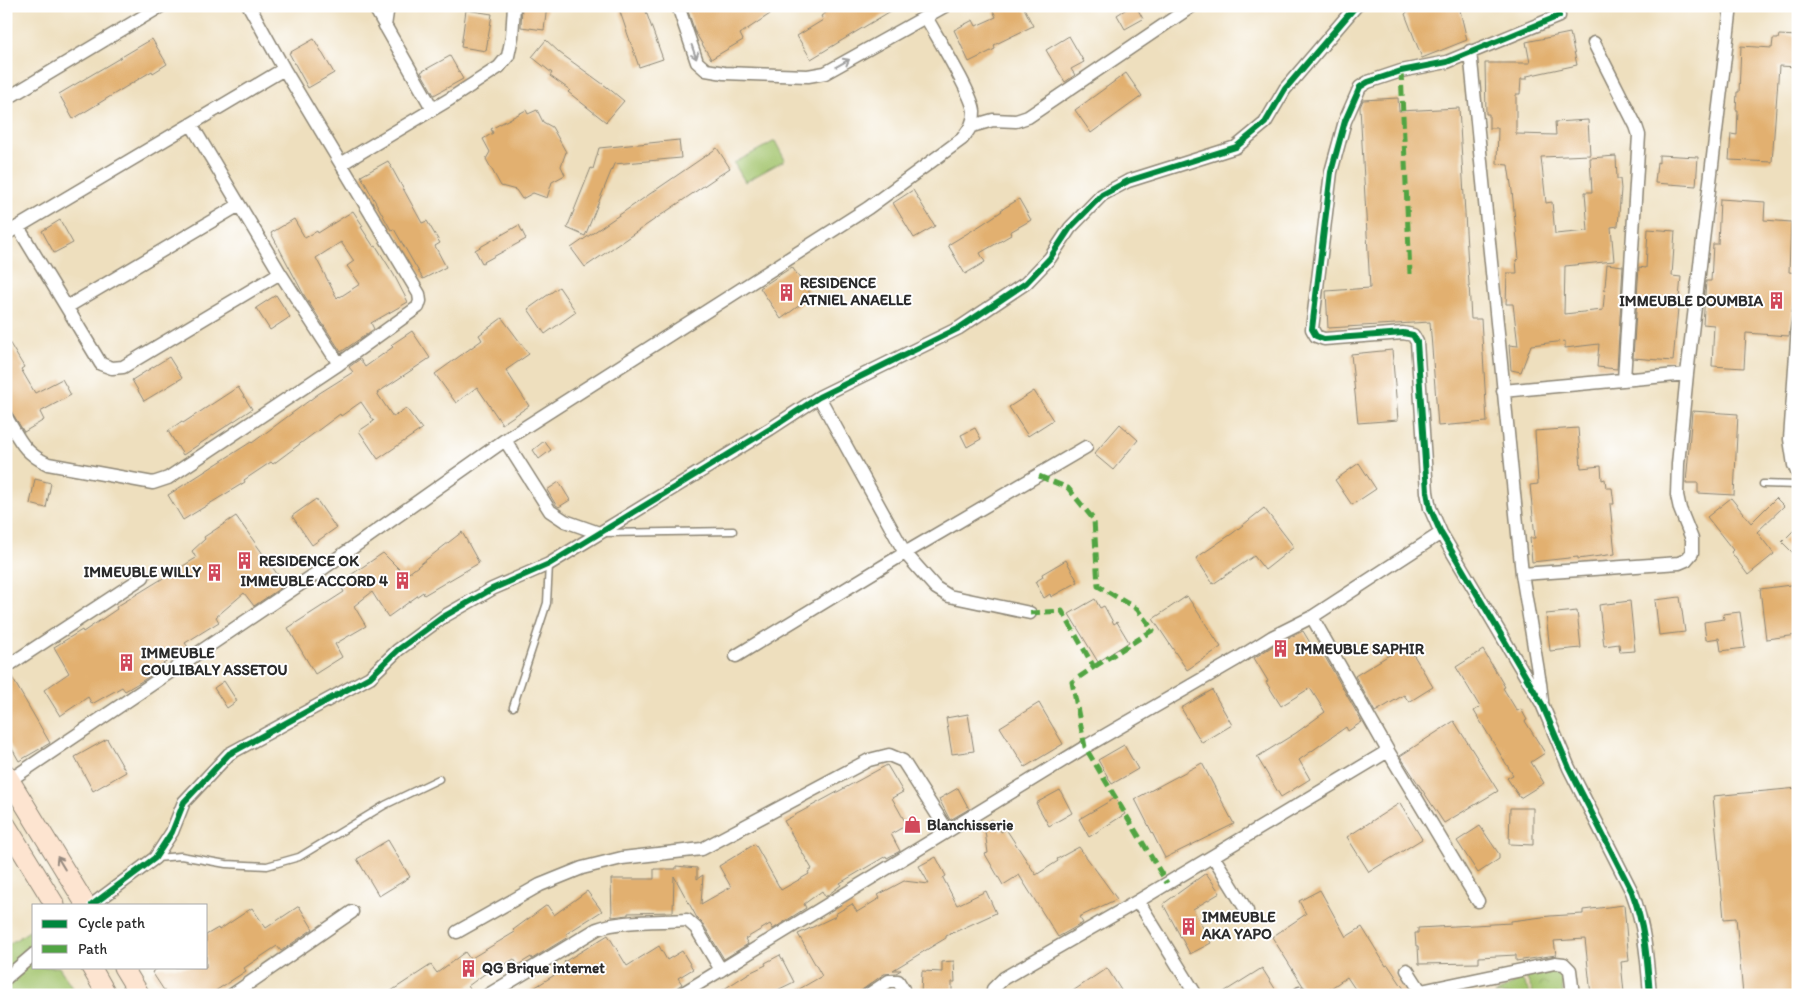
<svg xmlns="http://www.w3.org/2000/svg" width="1804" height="1001" font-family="Itim,sans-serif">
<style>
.green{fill:#a3c46d;stroke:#67784c}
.park{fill:url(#park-crowns);stroke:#67784c}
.building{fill:#e2b070;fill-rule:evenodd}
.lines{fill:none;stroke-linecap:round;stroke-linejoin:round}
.lane-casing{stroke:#8c8574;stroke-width:9}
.street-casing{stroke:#8c8574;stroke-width:15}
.secondary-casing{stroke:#8c8574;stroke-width:21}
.lane{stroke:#fff;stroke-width:6}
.street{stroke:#fff;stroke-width:12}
.secondary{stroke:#fde4d0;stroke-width:19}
.quiet{stroke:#51a443;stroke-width:5;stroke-dasharray:10 5;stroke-linecap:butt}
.cycleway-casing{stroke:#fff;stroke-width:9}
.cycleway{stroke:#00873e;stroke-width:6}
.oneway{stroke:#a0a0a0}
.oneway2{stroke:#94887e}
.labels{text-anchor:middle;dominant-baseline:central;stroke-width:4;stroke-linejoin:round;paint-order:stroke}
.poi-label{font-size:15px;font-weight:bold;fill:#2b2b2b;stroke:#fff;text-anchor:start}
</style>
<defs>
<pattern id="park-crowns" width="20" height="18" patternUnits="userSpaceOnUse" patternTransform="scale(1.25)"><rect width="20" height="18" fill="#a3c46d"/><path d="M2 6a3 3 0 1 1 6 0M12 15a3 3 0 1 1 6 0" fill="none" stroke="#859f5a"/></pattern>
</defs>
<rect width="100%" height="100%" fill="#fff"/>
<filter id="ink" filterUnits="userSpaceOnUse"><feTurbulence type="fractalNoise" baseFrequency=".02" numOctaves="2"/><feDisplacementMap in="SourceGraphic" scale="10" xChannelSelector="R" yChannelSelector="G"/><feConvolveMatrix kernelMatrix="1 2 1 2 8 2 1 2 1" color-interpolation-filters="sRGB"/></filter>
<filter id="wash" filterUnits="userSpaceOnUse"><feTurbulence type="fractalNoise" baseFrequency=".0096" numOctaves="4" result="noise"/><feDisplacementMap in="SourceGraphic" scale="20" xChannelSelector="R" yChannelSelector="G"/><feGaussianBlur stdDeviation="1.12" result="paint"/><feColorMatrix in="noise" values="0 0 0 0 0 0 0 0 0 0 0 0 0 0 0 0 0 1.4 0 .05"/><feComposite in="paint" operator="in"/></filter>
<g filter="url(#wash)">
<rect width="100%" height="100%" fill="#eedfbe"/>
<path class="green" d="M775 141 785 160 745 182 734 163Z
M34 928V967H59L77 995H6V946Z
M1521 978 1531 995H1495Z"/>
<path class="park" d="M1558 969 1562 978 1563 995H1534L1525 975Z"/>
<g id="blocks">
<path class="building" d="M522 6H547L544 30 521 27Z
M618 6H644L663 59 639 67Z
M697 6H782L740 34 743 40 711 59 695 32 688 11Z
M837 6H899L811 59 797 36 823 20 821 16Z
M991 6H1023L1033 26 994 45 995 49 969 62 954 30 973 20 976 26 996 17Z
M1131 6H1136L1143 19 1125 29 1117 15Z
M1414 6H1459L1467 40 1422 58 1405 14Z
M466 10 492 14 486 51 461 47Z
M1570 33 1577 65 1527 76V79H1521L1520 94H1516V134L1556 135 1555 122 1588 120 1590 155 1541 157 1546 203 1552 202 1555 234 1588 231 1585 192H1592L1590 158 1616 156 1617 179H1620L1621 189 1618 226 1611 227 1614 261 1565 266 1564 314 1603 310 1607 264 1623 266 1617 369 1597 367 1599 344 1565 348V341L1531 345 1521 372 1511 370 1509 345 1518 346 1513 304H1506L1507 273H1517L1516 260 1519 259 1512 191 1508 165 1497 164 1498 128H1489V114H1486L1485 63H1530L1526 42Z
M1779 35 1798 36V67L1779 66 1772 162 1729 160 1731 134 1737 135 1738 110H1736L1737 92H1739L1741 46 1772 48 1773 39H1778Z
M1069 36 1084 62 1071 69 1075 75 1065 82 1046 50Z
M152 39 167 64 153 73 152 71 73 119 59 94Z
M314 39 334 73 308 88 289 53Z
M546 40 560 53 607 87 624 101 606 122 568 92 570 90 550 76 552 73 532 57Z
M450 56 463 79 434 95 421 72Z
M1126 73 1142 96 1091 133 1075 110Z
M1398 98 1399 111 1459 108 1471 319H1481L1487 422 1438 426 1430 322 1328 328 1326 291 1370 288 1360 107 1363 100Z
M526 110 528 114 537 110 543 122 552 127 566 152 561 166 565 175 552 182 547 198 533 193 522 199 516 190 501 186 486 159 490 152 483 139 493 133 491 129Z
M679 140 681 158 614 164 585 236 567 228 591 168 593 169 599 148Z
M717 148 730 168 585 267 571 248Z
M1659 155 1698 157 1696 186 1655 183 1657 162 1659 163Z
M388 161 422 223 427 221 440 243 435 246 446 267 423 279 394 229 391 230 361 176Z
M913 190 935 226 914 238 893 203Z
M1019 199 1031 220 1010 232 1011 235 980 253 985 262 965 274 948 245 981 225 1002 211 1001 210Z
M1720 199 1765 202 1764 220 1791 222 1789 272 1797 273 1789 336 1746 333 1744 368 1712 366 1714 325 1703 324 1706 281H1711L1713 244H1718Z
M353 211 363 226 361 227 374 247 376 246 394 275 408 302 371 323 374 329 341 352 304 295 271 233 294 219 305 238 317 231 318 233ZM341 242 354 261 347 266 360 284 340 297 339 296 337 298 316 258Z
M60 220 73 243 54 253 42 231Z
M519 225 526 239 482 263 475 250Z
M1648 229 1675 231 1672 276 1681 277 1673 361 1633 358 1639 267 1646 268Z
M792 267 812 296 781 319 760 288Z
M559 287 576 312 545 334 528 309Z
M276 295 290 317 270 330 256 308Z
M502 318 529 354 506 370 529 406 502 424 477 387 456 403 435 374 482 340 479 335Z
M412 331 430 358 377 393 393 417 406 408 422 429 378 459 359 431 374 421 361 402 341 416 340 414 273 464 271 462 244 480 245 482 183 520 168 495 251 442 252 443 318 394 353 372 349 367 360 359 365 367 393 347 391 345Z
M6 337 24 367 21 369 35 393 62 379 71 395 40 412 44 420 24 432 6 403Z
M1392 350 1398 420 1358 423 1351 354Z
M169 357 182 378 144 401 132 380Z
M238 387 252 409 183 455 168 431 182 421 183 423Z
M1034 391 1053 420 1028 436 1009 407Z
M1692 411 1738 414 1734 495 1698 493V483H1686Z
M1120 424 1138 440 1113 470 1094 454Z
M975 428 981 439 967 447 961 435Z
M1578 428 1581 468 1601 466 1602 480 1605 479 1606 488H1612L1614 504H1610L1615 554 1578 559V557L1532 562 1530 538H1535L1530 485 1538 484 1535 431Z
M544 441 551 450 539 459 533 450Z
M1359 463 1376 489 1352 505 1335 480Z
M35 479 51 483 46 508 30 504Z
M559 482 570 500 559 507 556 505 547 490Z
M1731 498 1751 523 1776 498 1784 506 1757 532 1774 554 1748 575 1731 552 1733 550 1707 517Z
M316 499 336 528 312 545 292 516Z
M1264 508 1294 547 1265 570 1254 556 1213 584 1196 558 1233 533Z
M236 516 285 585 254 606 244 593 216 617 219 622 185 643 188 647 154 670 156 672 142 681 125 691 122 687 92 704 88 697 60 716 44 690 69 673 54 647 82 630 83 632 117 609 116 607 196 558 192 551 205 539 204 537Z
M1798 526V558L1782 542Z
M462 532 479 563 424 595 423 592 388 617 372 592 354 606 366 626 335 644 342 657 315 674 288 628 344 592 339 583 383 553 403 573 407 570 409 573Z
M1066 560 1078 582 1051 597 1050 594 1044 598 1035 582 1043 577 1042 574Z
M1798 584V635L1766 639 1760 589Z
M1187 596 1221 647 1187 670 1153 619Z
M1680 597 1685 632 1659 635 1655 600Z
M1095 599 1100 608 1104 606 1114 624 1117 622 1129 642 1098 662 1069 614Z
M1630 601 1635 651 1620 652 1619 644 1604 646 1599 605Z
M1577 611 1581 648 1550 651 1546 614Z
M1740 612 1745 648 1721 651 1719 638 1706 640 1704 622 1724 619 1723 614Z
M1303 631 1315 651 1320 648 1362 722 1348 731 1346 727 1299 760 1310 779 1281 797 1257 757 1296 733 1325 712 1310 688 1281 706 1266 682 1268 681 1254 658 1276 644Z
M1407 644 1433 687 1409 702 1404 695 1375 712 1355 676Z
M1483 650 1505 687 1503 688 1517 711 1521 709 1527 720 1525 721 1545 753 1531 762 1544 783 1520 798 1507 778 1513 775 1474 711 1480 707 1456 667Z
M10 674 50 743 19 761 6 738V675Z
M224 681 237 701 227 708 214 688Z
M1212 690 1232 725 1202 743 1181 708Z
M1039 703 1063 744 1025 767 1000 727Z
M968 714 974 751 952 754 946 718Z
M1454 721 1498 791 1444 823 1400 756Z
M107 739 126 772 93 791 75 757Z
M1124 745 1138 769 1112 784 1098 760Z
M1202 763 1234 824 1165 858 1135 799Z
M887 765 903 792 892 798 907 825 891 834 900 851 887 858 886 856 840 883 841 885 825 897 822 891 804 904 806 908 773 929 770 924 745 939 748 944 724 959 703 924 697 918 674 876 673 912 628 913V915L612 917 611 879H654V869H676V866L697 868V879L703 875 701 904 731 887 719 866 755 844 781 890 809 874 808 872 812 869 784 821Z
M958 788 969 809 950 820 939 799Z
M1798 788V995H1743L1736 918 1724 919 1713 796Z
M1060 790 1072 813 1049 826 1036 803Z
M1115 798 1125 814 1089 837 1079 819Z
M1400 803 1422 839 1369 872 1347 837Z
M1510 808H1533V845L1509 844Z
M992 819 1001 832 1006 829 1036 875 1058 861 1057 859 1079 847 1117 899 1079 917 1083 923 1058 937 1019 875 1003 885 985 854 988 853 984 824Z
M1480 826 1499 854V859L1478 873 1457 841Z
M388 840 410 877 379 896 357 859Z
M936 857 946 876 943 878 957 905 986 891 996 913 946 936V938L893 970H901L896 973 884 974 855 995H789L822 976 798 934 836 916 835 914 852 904 857 912 880 898 878 895 904 881 929 884 919 866Z
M1206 873 1220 893 1193 909 1211 943 1190 954 1163 904Z
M1320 890 1346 937 1362 927 1386 966 1388 965 1408 995H1359L1347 977 1321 995H1309L1307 989 1303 986 1272 937 1306 914 1299 901Z
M587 891 602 911 566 934 568 937 532 959 531 957 518 965 514 959 491 972 490 970 468 986 474 995H385L431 965 437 973 465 952 470 959 515 932 513 930 547 905 554 915Z
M1624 905 1629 961 1621 962 1624 993 1591 995 1585 939 1554 941 1556 955 1516 961V955L1479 957V963L1419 964 1418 946H1416L1415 933H1418V928L1511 923V921L1550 916 1583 914V910Z
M299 906 313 929 281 951 277 946 244 968 246 971 209 995H167L152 972 159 967H206V935L218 928 219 930 252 908 266 928Z
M608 935 627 966 659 946 667 960 682 951 693 969 678 978 682 984 666 995H523L567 967 564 962Z
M780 955 794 982 767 995H715L749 973 766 965 765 963Z
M954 961 955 982H952V995L921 994 922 971 942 972V962Z
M1107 968 1124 995H1067Z
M1262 968 1279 995H1219Z"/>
</g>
</g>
<g filter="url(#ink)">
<use href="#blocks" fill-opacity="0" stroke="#8c8574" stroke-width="1"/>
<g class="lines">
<defs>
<path id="lane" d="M1763 484 1798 485
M603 533 733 531
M513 707 547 603 549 564
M156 858 181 856 226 864 267 866 299 857 385 805 439 779"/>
<path id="street" d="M374 6 432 108
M678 6 697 62 706 70 724 73 808 76 825 73 945 6
M1559 16 1447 62 1401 71 1368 82 1360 87 1345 121 1331 172 1312 329 1316 336 1324 339 1403 333 1413 335 1417 342 1427 492 1430 508 1441 533 1542 704 1569 768 1632 892C1645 927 1647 958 1650 995
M385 26 388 6
M1594 43 1636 126 1639 135 1624 380
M1470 51 1522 574 1540 683 1542 701
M6 99 161 6
M191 124 280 273 339 364
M972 126 993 120 1016 121 1028 117 1192 6
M341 164 450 99 499 67 508 56 512 37 514 6
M18 227 101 364 112 368 123 367 280 273
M6 234 284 69
M67 307 239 205
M1798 326 1790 439 1794 465 1798 474
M1503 391 1687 374
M819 397 905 553 936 588 949 596 1030 613
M6 417C20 440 23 452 48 464L153 483 168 478 339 364 418 307 420 301 419 294 284 69 249 6
M505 440 550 511 565 521 599 533
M1522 574 1679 563 1686 560 1692 553V539L1680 509 1677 495 1678 464 1687 374 1731 6
M1312 617 1388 751 1478 901
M736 656 905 553 1086 447
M6 667 143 577
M10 780 311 577 505 440 868 208 962 139C969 130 974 124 974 111 972 93 937 37 926 17
M1213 856 1247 911
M92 905 155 858 172 832 184 802 229 754 370 677 398 650 443 617 492 589 549 564 770 429 819 397 959 328 1026 283 1050 258 1070 228 1102 195 1128 181 1236 147 1265 123 1285 89 1356 6
M457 932 540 885 582 868 622 858 702 849 869 760 889 755 903 761 947 830
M1407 970 1423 995
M6 978 34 954
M1421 991 1555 963 1564 964 1570 970 1573 995
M1300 993 1301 995
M232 995 352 912
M488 995 597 929C621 920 661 922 687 920L696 928 721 970
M680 995 1085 747 1237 659 1272 637 1312 617 1441 533
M868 995 889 981H898L903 989V995
M994 995 993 989 1004 978 1138 901
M1196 995 1138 901 1388 751"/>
<path id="secondary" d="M6 774 86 905
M6 825 55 905
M91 967 107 995
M123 967 140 995"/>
</defs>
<use href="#lane" class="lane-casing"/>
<use href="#street" class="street-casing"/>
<use href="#secondary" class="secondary-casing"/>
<use href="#lane" class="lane"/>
<use href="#street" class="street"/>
<use href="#secondary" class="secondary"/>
<path class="quiet" d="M1401 71 1410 274
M1039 476 1068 488 1094 520 1098 586 1137 609 1153 630 1094 667
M1030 613 1062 611 1094 667 1072 682 1085 747 1167 883"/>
<defs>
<path id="cycleway" d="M1559 16 1447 62 1401 71 1368 82 1360 87 1345 121 1331 172 1312 329 1316 336 1324 339 1403 333 1413 335 1417 342 1427 492 1430 508 1441 533 1542 704 1569 768 1632 892C1645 927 1647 958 1650 995
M92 905 155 858 172 832 184 802 229 754 370 677 398 650 443 617 492 589 549 564 770 429 819 397 959 328 1026 283 1050 258 1070 228 1102 195 1128 181 1236 147 1265 123 1285 89 1356 6"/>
</defs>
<use href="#cycleway" class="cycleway-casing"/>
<use href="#cycleway" class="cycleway"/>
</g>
<defs><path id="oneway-shaft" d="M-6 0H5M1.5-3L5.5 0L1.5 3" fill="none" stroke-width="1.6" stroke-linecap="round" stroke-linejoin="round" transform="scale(1.25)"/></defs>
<g class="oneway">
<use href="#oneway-shaft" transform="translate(694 52) rotate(71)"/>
<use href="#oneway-shaft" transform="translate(843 63) rotate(-29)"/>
</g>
<use class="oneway2" href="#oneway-shaft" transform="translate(61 863) rotate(-121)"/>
</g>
<defs>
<symbol id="building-bare" viewBox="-9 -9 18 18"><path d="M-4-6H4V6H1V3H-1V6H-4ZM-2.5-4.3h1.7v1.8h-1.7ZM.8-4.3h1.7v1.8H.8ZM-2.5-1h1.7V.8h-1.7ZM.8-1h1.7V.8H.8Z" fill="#d1495b" stroke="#fff" stroke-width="2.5" paint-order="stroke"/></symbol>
<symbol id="shop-bare" viewBox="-9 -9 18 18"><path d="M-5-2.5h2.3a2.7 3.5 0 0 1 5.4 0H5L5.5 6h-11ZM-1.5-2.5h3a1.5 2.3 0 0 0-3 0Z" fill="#d1495b" stroke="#fff" stroke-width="2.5" paint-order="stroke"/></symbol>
</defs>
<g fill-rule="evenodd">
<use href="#building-bare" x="774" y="280" width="25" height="25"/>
<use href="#building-bare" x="1764" y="288" width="25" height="25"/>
<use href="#building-bare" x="232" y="548" width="25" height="25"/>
<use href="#building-bare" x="202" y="560" width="25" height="25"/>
<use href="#building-bare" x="390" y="568" width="25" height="25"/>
<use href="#building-bare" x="1268" y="636" width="25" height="25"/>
<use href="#building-bare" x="114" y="650" width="25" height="25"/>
<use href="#shop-bare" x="900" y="812" width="25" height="25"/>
<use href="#building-bare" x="1176" y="914" width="25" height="25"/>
<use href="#building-bare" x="456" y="956" width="25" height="25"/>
</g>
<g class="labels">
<g class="poi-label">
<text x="800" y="283">RESIDENCE<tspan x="800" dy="17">ATNIEL ANAELLE</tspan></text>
<text x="1763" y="301" text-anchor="end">IMMEUBLE DOUMBIA</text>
<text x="259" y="561">RESIDENCE OK</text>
<text x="201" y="572" text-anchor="end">IMMEUBLE WILLY</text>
<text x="388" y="581" text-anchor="end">IMMEUBLE ACCORD 4</text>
<text x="1295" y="649">IMMEUBLE SAPHIR</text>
<text x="141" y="653">IMMEUBLE<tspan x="141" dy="17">COULIBALY ASSETOU</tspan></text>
<text x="927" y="825">Blanchisserie</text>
<text x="1202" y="917">IMMEUBLE<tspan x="1202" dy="17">AKA YAPO</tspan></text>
<text x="482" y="968">QG Brique internet</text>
</g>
</g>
<rect width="1804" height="1001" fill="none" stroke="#fff" stroke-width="25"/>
<rect x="32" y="904" width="175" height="65" fill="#ffffff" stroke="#aaaaaa"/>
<rect x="42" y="920" width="25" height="8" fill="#00873e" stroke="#aaaaaa"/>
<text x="78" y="928" font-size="15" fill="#2b2b2b">Cycle path</text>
<rect x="42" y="945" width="25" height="8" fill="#51a443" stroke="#aaaaaa"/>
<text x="78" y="954" font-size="15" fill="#2b2b2b">Path</text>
</svg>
